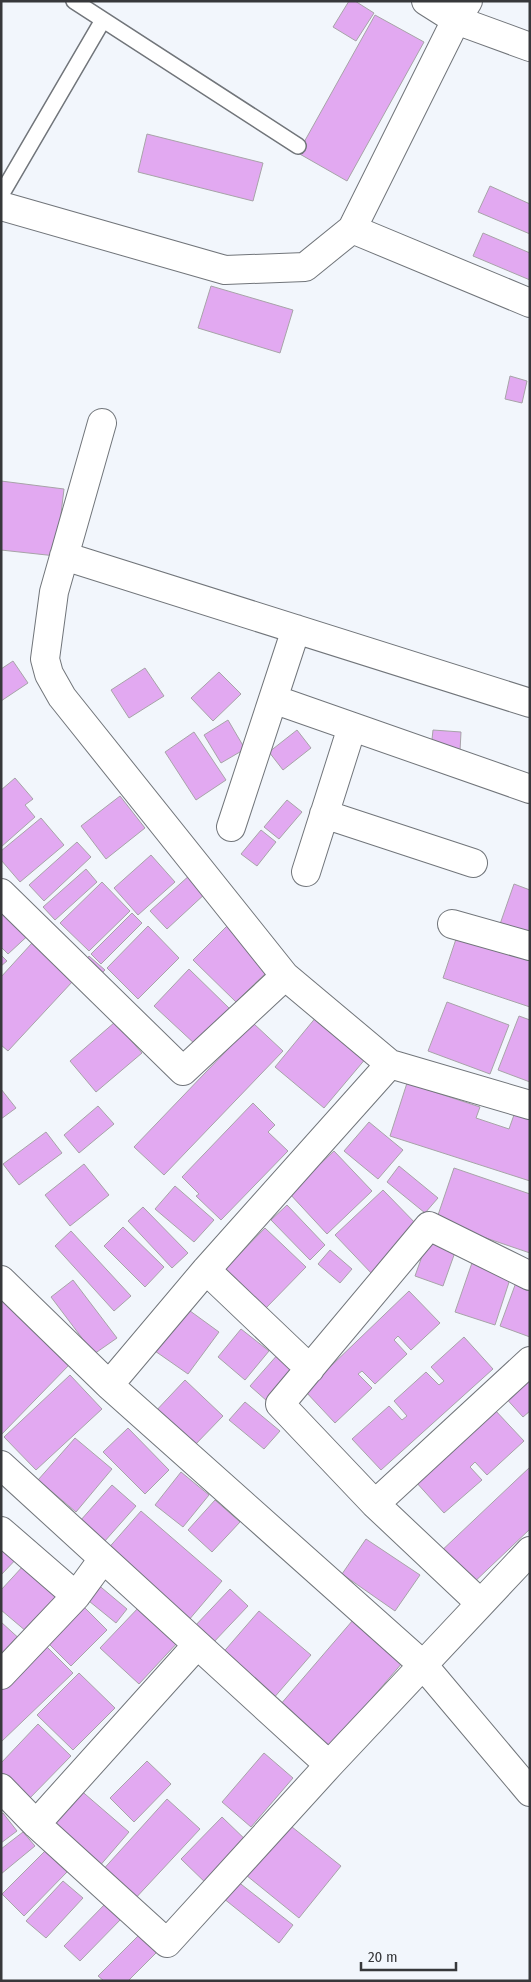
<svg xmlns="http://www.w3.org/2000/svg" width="531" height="1982" font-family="'Fira Sans Condensed',sans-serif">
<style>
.building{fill:#e2a9f1;stroke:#a7a3a8}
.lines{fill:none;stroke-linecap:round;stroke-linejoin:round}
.service-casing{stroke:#71757a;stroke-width:18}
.minor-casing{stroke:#71757a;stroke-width:30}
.service{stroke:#fff;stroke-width:15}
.minor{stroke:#fff;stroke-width:28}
</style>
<rect width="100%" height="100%" fill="#f2f6fc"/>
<path class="building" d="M349 1H355L374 13 356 41 333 27Z
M375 15 424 42 347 181 298 153Z
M147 134 263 163 253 201 138 172Z
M490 186 530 204V234L478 212Z
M483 233 530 253V280L473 256Z
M211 286 293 310 280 353 198 328Z
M510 376 527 381 522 403 505 399Z
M1 481 64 489 56 556 1 550Z
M13 661 28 683 1 701V669Z
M145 668 164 696 129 718 111 690Z
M219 672 241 694 213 721 191 698Z
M228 720 245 749 221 763 204 735Z
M297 730 311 748 283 770 269 752Z
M433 730 461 732 460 751 431 749Z
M194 732 226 780 196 800 165 752Z
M15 778 33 799 25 805 35 817 1 847V790Z
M120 796 145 828 106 859 81 826Z
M287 800 302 812 279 839 264 827Z
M41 818 64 845 20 882 1 860V851Z
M261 830 276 842 257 866 241 854Z
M77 842 91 857 44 901 29 885Z
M151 855 175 882 138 915 114 888Z
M86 869 97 882 55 920 43 907Z
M191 874 207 892 167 929 150 911Z
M102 882 130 911 89 951 60 923Z
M514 884 530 890V938L499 927Z
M1 896 34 930 8 954 1 947Z
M132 913 142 923 101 964 91 954Z
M148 926 179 958 138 999 107 968Z
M227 926 270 969 236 1002 193 960Z
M457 936 530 961V1007L443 978Z
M32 943 73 981 8 1051 1 1045V977Z
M1 955 7 961 1 966Z
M89 956 105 970 97 978 82 965Z
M189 969 230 1009 196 1045 154 1006Z
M447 1002 509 1025 490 1074 428 1051Z
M317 1016 367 1057 324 1108 275 1067Z
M519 1016 530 1020V1082L498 1070Z
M115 1022 142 1053 96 1092 70 1061Z
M253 1023 283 1051 164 1175 134 1147Z
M407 1083 480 1107 476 1118 509 1129 515 1112 530 1117V1181L390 1136Z
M1 1089 16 1108 1 1119Z
M253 1103 275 1125 268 1132 288 1151 221 1220 196 1196 199 1194 182 1177Z
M98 1106 114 1124 79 1153 64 1135Z
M369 1122 403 1150 378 1179 344 1151Z
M46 1132 62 1153 19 1185 3 1164Z
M334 1151 372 1191 327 1234 289 1193Z
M84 1164 109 1195 70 1226 45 1195Z
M399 1166 438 1198 425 1213 387 1182Z
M454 1168 530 1194V1253L436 1221Z
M175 1186 214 1220 194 1242 155 1209Z
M383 1190 421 1229 373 1275 335 1235Z
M287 1205 325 1245 310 1260 271 1220Z
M143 1207 188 1253 172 1268 128 1221Z
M123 1227 164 1267 145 1287 104 1246Z
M265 1228 306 1267 265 1309 224 1270Z
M71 1231 131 1296 114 1311 55 1246Z
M431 1231 459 1241 443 1286 415 1276Z
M330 1250 352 1269 340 1283 318 1264Z
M474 1257 513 1270 495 1325 455 1312Z
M518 1277 530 1281V1337L500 1326Z
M73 1280 117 1338 94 1354 51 1297Z
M409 1291 440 1323 411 1350 398 1336 394 1340 407 1354 375 1384 362 1371 358 1374 372 1388 335 1423 305 1391Z
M1 1298 71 1363 1 1435Z
M186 1308 219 1332 188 1374 155 1351Z
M241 1329 269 1351 245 1380 218 1357Z
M464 1337 493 1369 381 1470 352 1439 389 1406 402 1420 407 1416 394 1401 426 1372 439 1385 444 1381 431 1367Z
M279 1353 296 1368 267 1401 250 1386Z
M530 1371V1411L523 1417 503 1395Z
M70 1375 102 1409 36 1470 4 1437Z
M185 1380 223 1416 191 1449 153 1414Z
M245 1402 280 1431 264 1449 229 1420Z
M494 1409 524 1441 487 1475 475 1462 470 1467 482 1480 444 1513 415 1481Z
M128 1428 169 1470 145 1494 103 1452Z
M75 1438 112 1469 76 1512 38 1480Z
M530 1467V1529L468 1588 437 1555Z
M181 1472 209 1495 183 1527 155 1505Z
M112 1485 136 1506 104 1542 80 1521Z
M215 1500 240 1522 212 1552 188 1530Z
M141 1511 222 1581 188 1621 106 1551Z
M1 1535 21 1554 1 1575Z
M366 1539 420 1575 395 1611 342 1574Z
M24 1565 65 1602 33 1637 1 1610V1590Z
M96 1583 127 1609 116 1623 84 1597Z
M230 1589 248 1606 211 1645 193 1628Z
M82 1605 107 1630 71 1666 46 1641Z
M141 1605 179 1641 139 1684 100 1648Z
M259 1611 311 1655 272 1700 220 1656Z
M353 1620 403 1662 330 1747 280 1705Z
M1 1622 23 1642 1 1665Z
M45 1645 73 1673 1 1742V1687Z
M79 1673 115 1708 73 1750 37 1715Z
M38 1724 71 1756 26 1802 1 1778V1763Z
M264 1753 293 1778 251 1827 222 1802Z
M147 1761 171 1784 134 1822 110 1798Z
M78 1788 129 1832 98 1868 47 1824Z
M167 1799 200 1829 132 1902 100 1873Z
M3 1813 17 1831 1 1843V1814Z
M222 1817 251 1845 210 1887 181 1859Z
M282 1819 341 1866 299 1918 241 1871Z
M23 1832 35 1846 1 1874V1849Z
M45 1851 67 1872 24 1916 2 1894Z
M63 1881 83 1898 46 1938 26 1921Z
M237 1881 293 1925 279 1943 223 1898Z
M107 1902 123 1917 80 1961 64 1946Z
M139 1935 157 1952 128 1981H104L98 1976Z"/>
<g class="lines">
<defs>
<path id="service" d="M74 1 298 146
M1 195 103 20"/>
<path id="minor" d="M426 1 456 20 530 47
M1 206 225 270 305 267 352 229 456 20 468 1
M352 229 530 303
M102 423 54 592 45 659 49 674 62 697 285 976
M64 556 530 703
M273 699 530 789
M324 814 473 863
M231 827 296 629
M306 872 352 727
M1 893 183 1071 285 976 390 1064 530 1105
M452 924 530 946
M206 1270 310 1369
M1 1280 109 1385 423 1665 530 1792
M109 1385 206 1270 390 1064
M1 1465 329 1765
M375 1504 530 1361
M1 1531 76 1596
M480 1603 375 1504 280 1404 429 1226 530 1276
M1 1675 76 1596 103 1559
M1 1788 36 1824 167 1943 329 1765 530 1551
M36 1824 197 1645"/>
</defs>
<use href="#service" class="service-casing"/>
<use href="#minor" class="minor-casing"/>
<use href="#service" class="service"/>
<use href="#minor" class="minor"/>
</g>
<rect width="531" height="1982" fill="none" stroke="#37383b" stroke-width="5"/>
<path d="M361 1962v8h95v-8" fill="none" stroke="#37383b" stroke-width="2.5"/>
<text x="368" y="1962" font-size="15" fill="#37383b" stroke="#f2f6fc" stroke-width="4" paint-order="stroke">20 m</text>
</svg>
